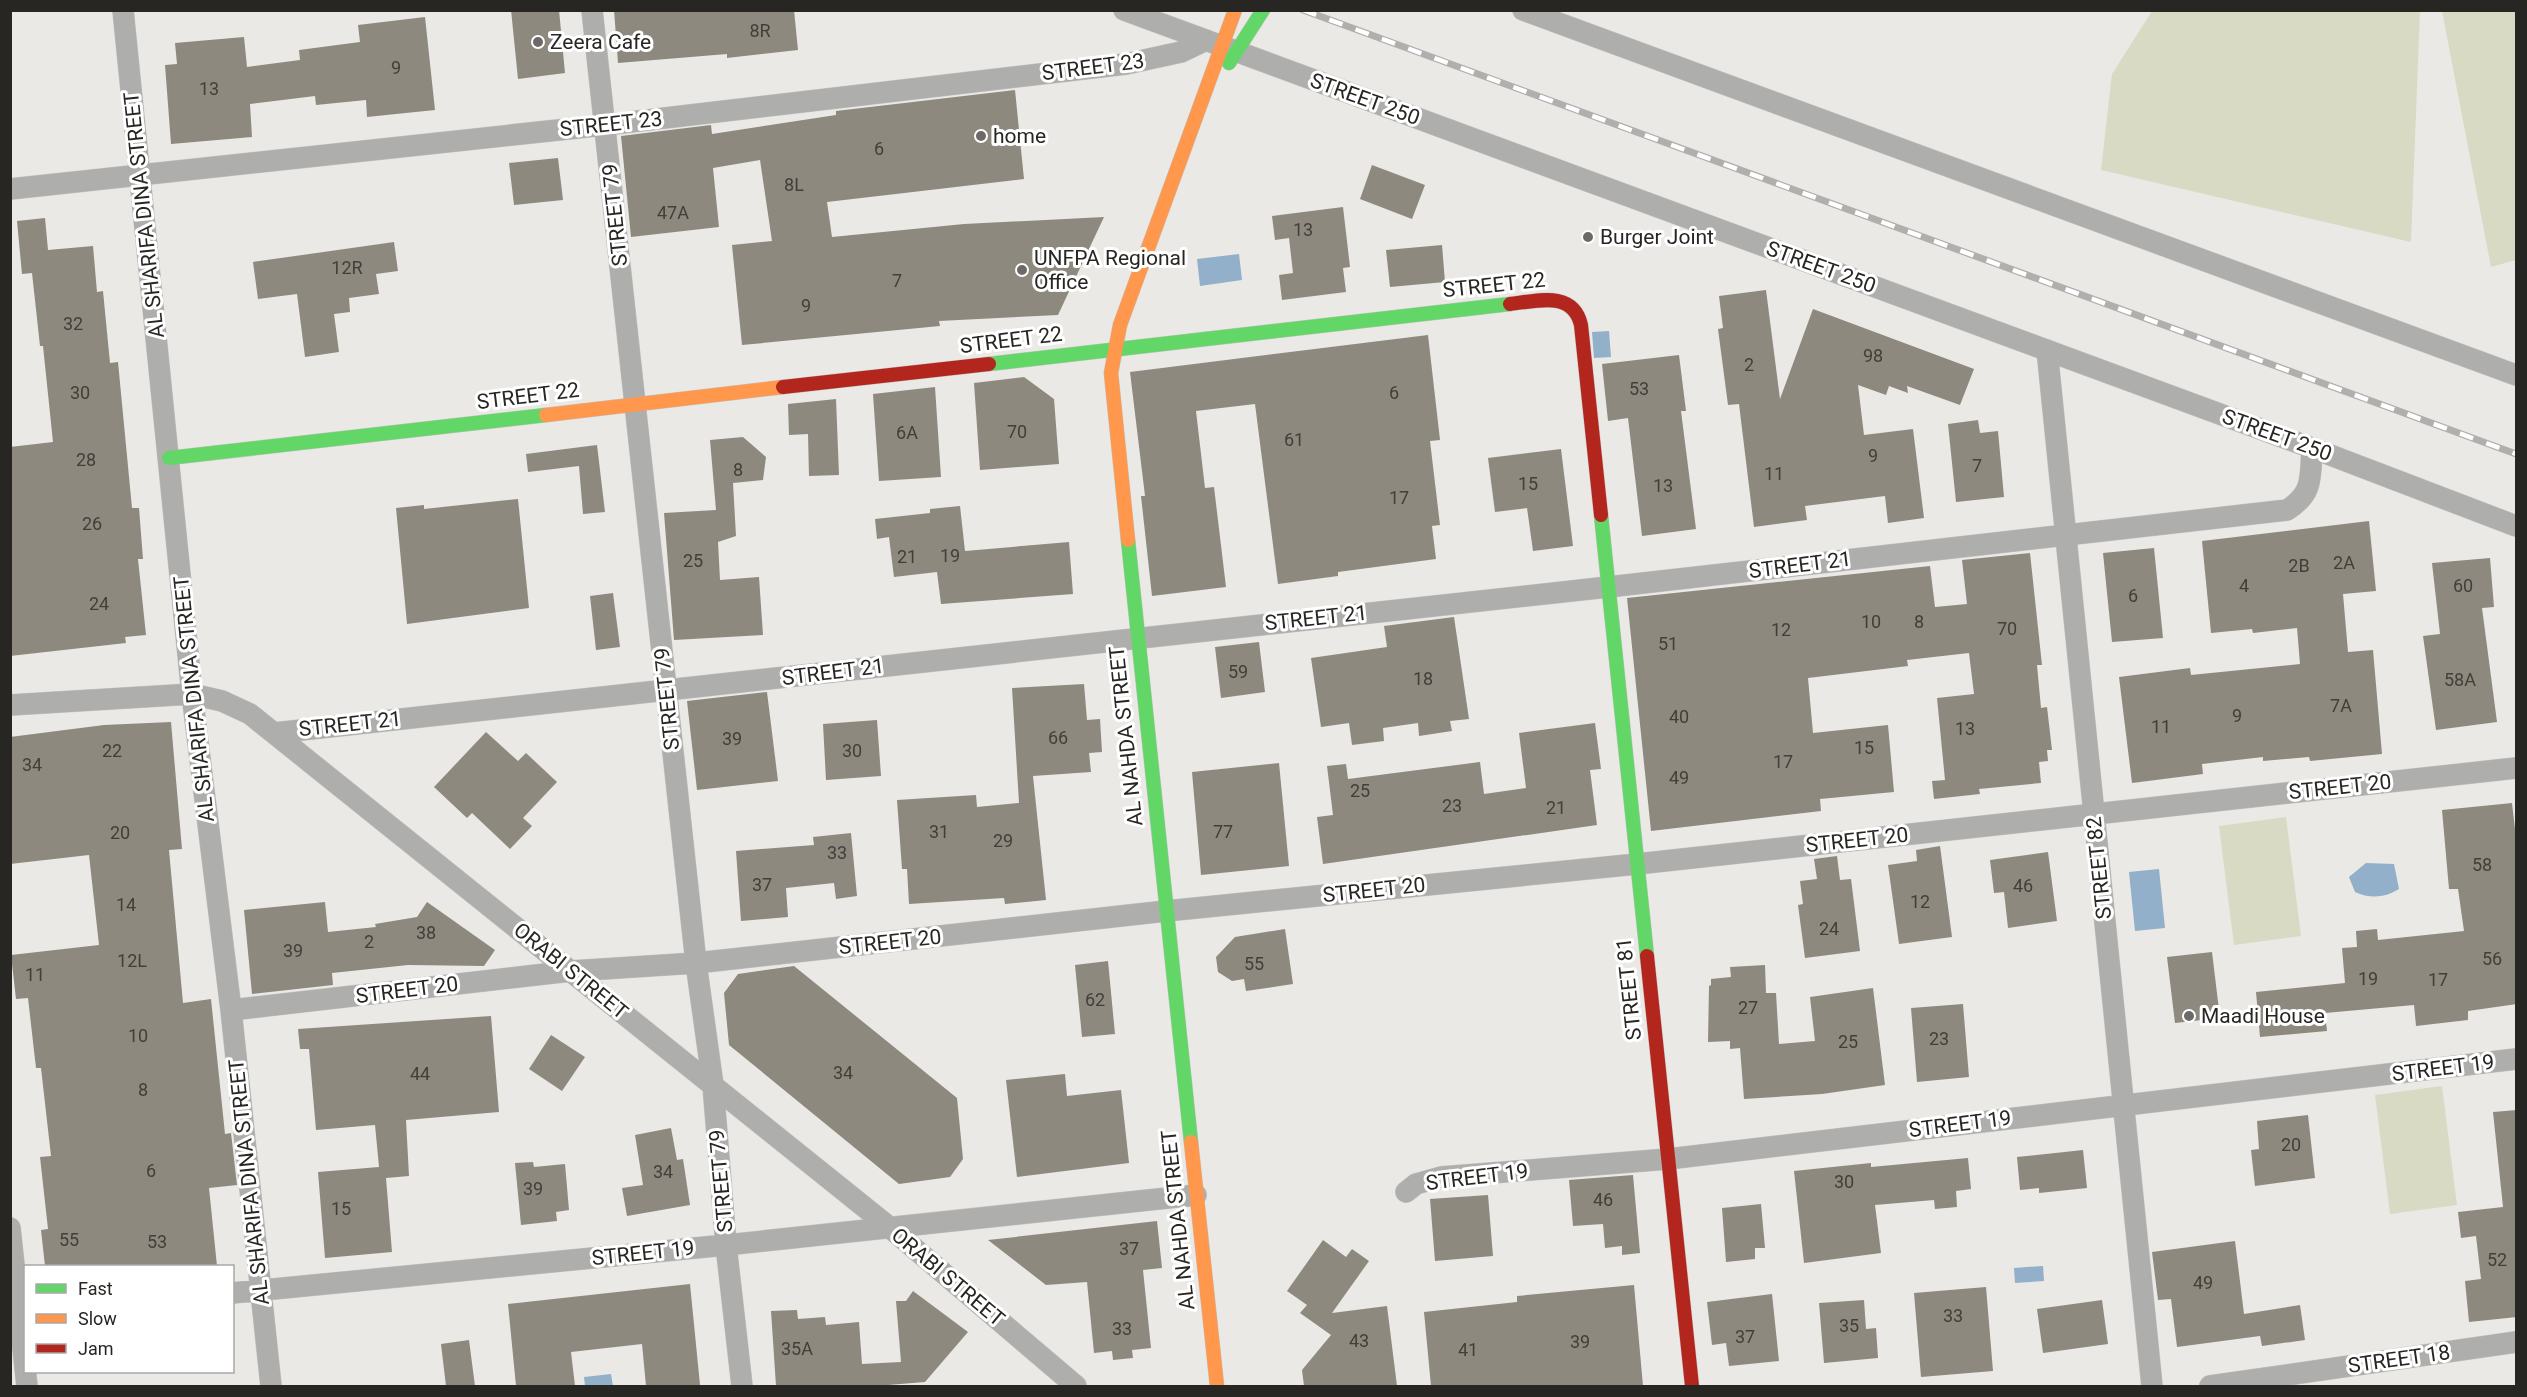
<svg xmlns="http://www.w3.org/2000/svg" width="2527" height="1397" font-family="Roboto,sans-serif">
<style>
.green{fill:#d9dac3}
.water{fill:#92b0c9}
.building{fill:#8e897e}
.lines{fill:none;stroke-linecap:round;stroke-linejoin:round}
.street-casing{stroke:#c6c5c3;stroke-width:22}
.fast-casing{stroke:#c6c5c3;stroke-width:15}
.slow-casing{stroke:#c6c5c3;stroke-width:15}
.jam-casing{stroke:#c6c5c3;stroke-width:15}
.street{stroke:#aeaead;stroke-width:21}
.fast{stroke:#63d668;stroke-width:14}
.slow{stroke:#ff974d;stroke-width:14}
.jam{stroke:#b3261e;stroke-width:14}
.rail-casing{stroke:#b0afae;stroke-width:7}
.rail{stroke:#fff;stroke-width:4.5;stroke-dasharray:14;stroke-linecap:butt}
.poi-dot{fill:#6b6a67;stroke:#fff;stroke-width:2}
.labels{text-anchor:middle;dominant-baseline:central;stroke-width:6;stroke-linejoin:round;paint-order:stroke}
.number-label{font-size:18px;fill:#413f3a}
.poi-label{font-size:21px;fill:#272623;stroke:#fff;text-anchor:start}
.street-label{font-size:21px;fill:#272623;stroke:#fff}
</style>
<rect width="100%" height="100%" fill="#eae9e5"/>
<path class="green" d="M2152 11H2420L2411 242 2101 170 2112 74Z
M2442 11H2516V260L2491 267Z
M2286 817 2301 936 2234 945 2219 826Z
M2442 1086 2457 1205 2390 1214 2375 1095Z"/>
<path class="water" d="M1239 254 1242 280 1200 286 1197 259Z
M1609 331 1611 357 1594 358 1592 332Z
M2366 863 2394 864 2399 889C2385 898 2370 899 2355 892L2349 877Z
M2159 869 2165 928 2135 931 2129 872Z
M2043 1266 2044 1281 2015 1283 2014 1268Z
M611 1374 613 1386H585L584 1377Z"/>
<path class="building" d="M511 10H559L565 73 518 79Z
M614 10H794L798 50 727 58V54L618 63Z
M425 17 435 110 367 117 366 100 316 105 315 96 250 104 252 137 171 144 165 65 177 64 175 43 244 37 247 67 300 60 299 50 360 42 358 25Z
M1015 90 1024 179 827 202 832 237 964 224 1104 217 1058 315 939 321 940 326 742 345 732 245 772 241 760 160 713 168 719 227 631 237 621 136 711 125 712 134 836 115V111Z
M558 158 563 200 514 205 509 163Z
M1372 165 1425 185 1412 219 1360 199Z
M1343 207 1350 267 1343 268 1346 292 1282 300 1279 275 1293 273 1289 238 1275 240 1272 216Z
M45 218 48 250 93 246 97 292 103 291 110 363 118 362 132 508H139L143 559H138L146 635 125 637 126 643 10 656V447L53 442 43 346H40L32 273 22 274 17 221Z
M394 242 398 271 376 274 379 294 349 298 350 312 334 314 339 352 305 357 297 294 258 299 253 262Z
M1442 245 1445 282 1390 287 1386 250Z
M1766 290 1780 399 1813 309 1974 369 1960 405 1907 386 1908 393 1889 386 1886 395 1858 385 1864 435 1913 429 1924 518 1888 523 1885 496 1805 506 1807 520 1754 527 1739 404 1728 405 1718 329 1723 328 1719 296Z
M1428 335 1440 440 1430 441 1440 525 1432 526 1436 559 1338 572V576L1278 584 1255 404 1196 411 1205 488 1214 487 1226 587 1152 596 1141 496H1145L1130 372Z
M1679 355 1686 411H1681L1696 529 1642 536 1628 418 1608 421 1602 364Z
M1024 377 1054 399 1059 464 980 470 974 383Z
M935 387 941 477 879 481 873 394Z
M836 399 839 475 809 476 808 434 789 435 788 404Z
M1978 420 1980 433 1998 431 2004 497 1956 502 1948 424Z
M743 437 766 457 763 480 733 483 736 536 718 542 720 580 759 577 763 635 674 640 664 513 716 510 710 440Z
M597 445 605 512 583 514 579 466 528 472 526 454Z
M1561 449 1573 546 1533 551 1527 508 1495 512 1488 458Z
M518 499 529 608 407 624 396 508 424 505V509Z
M960 506 965 551 1069 542 1073 594 941 604 937 572 894 577 889 537 877 539 875 519 930 513V509Z
M2369 521 2376 591 2343 594 2348 652 2373 650 2382 754 2310 761 2309 757 2263 761V757L2202 764 2203 774 2132 783 2119 677 2190 668 2191 675 2300 664 2297 628 2253 633 2252 629 2211 633 2202 541Z
M2154 548 2163 638 2112 642 2103 553Z
M2030 553 2042 665H2037L2041 708 2047 707 2052 750H2047L2048 761 2039 762 2041 783 1979 789 1980 794 1934 799 1932 781 1945 780 1937 698 1974 694 1969 653 1907 660 1908 666 1808 678 1813 733 1888 725 1894 792 1820 799 1821 811 1651 831 1627 598 1930 566 1935 607 1967 604 1962 560Z
M2490 558 2494 607 2482 608 2497 722 2436 730 2423 636 2440 634 2432 563Z
M613 593 620 647 596 650 590 596Z
M1454 617 1469 719 1450 721 1452 731 1419 736 1418 723 1383 728 1384 741 1352 745 1349 723 1321 727 1311 658 1387 647 1384 626Z
M1259 642 1265 692 1221 698 1215 647Z
M1084 684 1087 720 1100 719 1102 752 1089 753 1091 772 1033 776 1046 900 1005 904 1004 898 909 904 907 869H902L897 800 976 795 977 807 1019 803 1012 688Z
M767 692 778 781 697 790 687 701Z
M877 720 881 776 826 780 823 724Z
M171 722 182 849 169 850 183 1003 211 999 225 1134 231 1133 237 1185 209 1188 217 1266H45L41 1230 48 1229 40 1157 51 1156 41 1068H36L28 998 16 999 11 955 99 945 89 855 10 864V737L104 725Z
M1595 723 1601 769 1590 770 1597 825 1323 864 1317 817 1333 815 1327 766 1346 764 1348 779 1480 762 1484 794 1526 788 1519 733Z
M486 732 518 761 526 753 557 782 523 818 532 826 510 849 472 813 467 818 434 787Z
M1279 763 1289 866 1201 875 1192 772Z
M2512 803 2517 846V1004L2468 1011V1020L2416 1026 2414 1005 2325 1013 2327 1031 2260 1037 2256 992 2345 983 2342 948 2357 947 2356 931 2377 929 2378 940 2464 931 2458 889H2449L2442 810Z
M851 833 857 896 836 899 834 883 786 888 788 917 741 921 736 851 814 845 813 837Z
M1940 846 1952 937 1899 944 1888 865 1917 861 1916 850Z
M2048 852 2057 921 2008 928 2004 892 1994 893 1990 860Z
M1837 856 1840 880 1851 879 1860 951 1805 958 1798 905 1803 904 1800 881 1817 879 1814 859Z
M325 902 328 932 376 927 375 924 417 917 427 902 495 950 484 966 408 965 332 973 333 985 252 994 244 910Z
M1285 929 1293 984 1246 991 1244 979 1232 981 1218 972 1216 957 1235 937Z
M2212 952 2220 1018 2175 1023 2167 957Z
M1108 961 1115 1034 1082 1037 1075 965Z
M1765 965 1766 993H1776L1779 1044 1815 1041 1810 997 1873 988 1885 1085 1822 1094 1744 1099 1740 1048 1730 1049V1041L1708 1042 1709 986 1711 985V979L1731 977 1730 967Z
M794 966 957 1098 963 1159 950 1177 899 1184 729 1045 724 993 738 974Z
M1963 1004 1969 1077 1917 1082 1911 1008Z
M491 1016 499 1112 406 1120 409 1176 386 1178 392 1252 325 1258 318 1172 379 1167 375 1125 316 1130 309 1049H300L298 1029Z
M551 1035 585 1057 562 1091 529 1069Z
M1065 1074 1067 1096 1121 1090 1129 1163 1017 1177 1006 1080Z
M2517 1110V1317L2469 1322 2465 1281 2481 1279 2476 1236 2461 1238 2458 1212 2503 1207 2493 1112Z
M2308 1115 2315 1178 2255 1186 2251 1150 2259 1149 2257 1121Z
M671 1128 677 1160 683 1159 690 1205 627 1216 622 1188 643 1185 635 1135Z
M2083 1150 2087 1188 2039 1193V1188L2020 1190 2017 1157Z
M1968 1158 1971 1189 1956 1191 1957 1207 1935 1209 1934 1200 1875 1205 1881 1253 1804 1263 1794 1171 1871 1163V1167Z
M533 1162 534 1167 565 1164 569 1210 556 1212 557 1221 521 1225 515 1163Z
M1633 1175 1640 1253 1622 1255V1246L1605 1248 1603 1224 1573 1226 1569 1180Z
M1488 1195 1493 1256 1435 1261 1430 1199Z
M1761 1204 1765 1248H1755V1259L1726 1262 1722 1208Z
M1157 1221 1162 1268 1143 1270 1151 1348 1132 1350 1133 1358 1113 1360 1112 1351 1094 1353 1087 1282 1046 1285 988 1240Z
M1323 1240 1346 1257 1352 1249 1369 1261 1332 1313 1387 1306 1397 1386H1304L1302 1370 1331 1335 1300 1313 1307 1305 1287 1291Z
M2235 1241 2244 1314 2300 1305 2305 1340 2262 1346 2260 1336 2177 1347 2171 1299 2158 1300 2152 1252Z
M690 1284 700 1385 646 1386 642 1344 571 1352 575 1386H516L508 1304Z
M1634 1285 1643 1386H1431L1424 1312 1517 1302V1296Z
M1986 1287 1993 1371 1921 1377 1914 1293Z
M913 1291 968 1332 925 1382 876 1386H776L771 1311 797 1310 798 1319 825 1317 826 1325 859 1322 862 1364 901 1362 896 1301H906Z
M1772 1294 1779 1361 1729 1366 1726 1343 1712 1345 1707 1302Z
M1864 1300 1866 1329 1876 1328 1878 1358 1824 1363 1819 1303Z
M2102 1300 2108 1344 2043 1353 2037 1309Z
M469 1340 475 1386H446L441 1344Z"/>
<g class="lines">
<defs>
<path id="street" d="M123 10 192 694 231 1010 271 1386
M592 10 696 963 713 1085 726 1245 742 1386
M1124 10 2312 448 2516 526
M1523 10 2516 375
M10 189 605 125 1126 64 1181 52 1206 40
M2047 350 2152 1386
M10 705 192 694 222 701 250 714 888 1226 1076 1386
M274 733 1608 587 2287 510C2314 493 2310 477 2312 448
M231 1010 571 971 696 963 1166 911 1637 864 2516 768
M1406 1192 1416 1184 1441 1177 1668 1159 2516 1059
M10 1228 27 1386
M232 1293 726 1245 1196 1195
M2210 1386 2516 1342"/>
<path id="fast" d="M1229 63 1263 10
M989 364 1510 304
M169 458 546 415
M1601 515 1647 956
M1128 540 1191 1142"/>
<path id="slow" d="M546 415 783 387
M1128 540 1111 373 1120 325 1235 10
M1191 1142 1217 1386"/>
<path id="jam" d="M1510 304C1537 301 1573 290 1581 325L1601 515
M783 387 989 364
M1647 956 1692 1386"/>
</defs>
<use href="#street" class="street-casing"/>
<use href="#fast" class="fast-casing"/>
<use href="#slow" class="slow-casing"/>
<use href="#jam" class="jam-casing"/>
<use href="#street" class="street"/>
<use href="#fast" class="fast"/>
<use href="#slow" class="slow"/>
<use href="#jam" class="jam"/>
<defs>
<path id="rail" d="M1303 10 2516 454"/>
</defs>
<use href="#rail" class="rail-casing"/>
<use href="#rail" class="rail"/>
</g>
<g class="poi-dot">
<circle cx="538" cy="42" r="6"/>
<circle cx="981" cy="136" r="6"/>
<circle cx="1588" cy="237" r="6"/>
<circle cx="1022" cy="270" r="6"/>
<circle cx="2189" cy="1016" r="6"/>
</g>
<g class="labels">
<g class="number-label">
<text x="760" y="30">8R</text>
<text x="396" y="67">9</text>
<text x="209" y="88">13</text>
<text x="879" y="148">6</text>
<text x="794" y="184">8L</text>
<text x="673" y="212">47A</text>
<text x="1303" y="229">13</text>
<text x="347" y="267">12R</text>
<text x="897" y="280">7</text>
<text x="806" y="305">9</text>
<text x="73" y="323">32</text>
<text x="1873" y="355">98</text>
<text x="1749" y="364">2</text>
<text x="1639" y="388">53</text>
<text x="80" y="392">30</text>
<text x="1394" y="392">6</text>
<text x="1017" y="431">70</text>
<text x="907" y="432">6A</text>
<text x="1294" y="439">61</text>
<text x="1873" y="455">9</text>
<text x="86" y="459">28</text>
<text x="1977" y="465">7</text>
<text x="738" y="469">8</text>
<text x="1774" y="473">11</text>
<text x="1528" y="483">15</text>
<text x="1663" y="485">13</text>
<text x="1399" y="497">17</text>
<text x="92" y="523">26</text>
<text x="950" y="555">19</text>
<text x="907" y="556">21</text>
<text x="693" y="560">25</text>
<text x="2344" y="562">2A</text>
<text x="2299" y="565">2B</text>
<text x="2244" y="585">4</text>
<text x="2463" y="585">60</text>
<text x="2133" y="595">6</text>
<text x="99" y="603">24</text>
<text x="1871" y="621">10</text>
<text x="1919" y="621">8</text>
<text x="2007" y="628">70</text>
<text x="1781" y="629">12</text>
<text x="1668" y="643">51</text>
<text x="1238" y="671">59</text>
<text x="1423" y="678">18</text>
<text x="2460" y="679">58A</text>
<text x="2341" y="705">7A</text>
<text x="2237" y="715">9</text>
<text x="1679" y="716">40</text>
<text x="2161" y="726">11</text>
<text x="1965" y="728">13</text>
<text x="1058" y="737">66</text>
<text x="732" y="738">39</text>
<text x="1864" y="747">15</text>
<text x="112" y="750">22</text>
<text x="852" y="750">30</text>
<text x="1783" y="761">17</text>
<text x="32" y="764">34</text>
<text x="1679" y="777">49</text>
<text x="1360" y="790">25</text>
<text x="1452" y="805">23</text>
<text x="1556" y="807">21</text>
<text x="939" y="831">31</text>
<text x="1223" y="831">77</text>
<text x="120" y="832">20</text>
<text x="1003" y="840">29</text>
<text x="837" y="852">33</text>
<text x="2482" y="864">58</text>
<text x="762" y="884">37</text>
<text x="2023" y="885">46</text>
<text x="1920" y="901">12</text>
<text x="126" y="904">14</text>
<text x="1829" y="928">24</text>
<text x="426" y="932">38</text>
<text x="369" y="941">2</text>
<text x="293" y="950">39</text>
<text x="2492" y="958">56</text>
<text x="132" y="960">12L</text>
<text x="1254" y="963">55</text>
<text x="35" y="974">11</text>
<text x="2368" y="978">19</text>
<text x="2438" y="979">17</text>
<text x="1095" y="999">62</text>
<text x="1748" y="1007">27</text>
<text x="138" y="1035">10</text>
<text x="1939" y="1038">23</text>
<text x="1848" y="1041">25</text>
<text x="843" y="1072">34</text>
<text x="420" y="1073">44</text>
<text x="143" y="1089">8</text>
<text x="2291" y="1144">20</text>
<text x="151" y="1170">6</text>
<text x="663" y="1171">34</text>
<text x="1844" y="1181">30</text>
<text x="533" y="1188">39</text>
<text x="1603" y="1199">46</text>
<text x="341" y="1208">15</text>
<text x="69" y="1239">55</text>
<text x="157" y="1241">53</text>
<text x="1129" y="1248">37</text>
<text x="2497" y="1259">52</text>
<text x="2203" y="1282">49</text>
<text x="1953" y="1315">33</text>
<text x="1849" y="1325">35</text>
<text x="1122" y="1328">33</text>
<text x="1745" y="1336">37</text>
<text x="1359" y="1340">43</text>
<text x="1580" y="1341">39</text>
<text x="797" y="1348">35A</text>
<text x="1468" y="1349">41</text>
</g>
<g class="poi-label">
<text x="550" y="42">Zeera Cafe</text>
<text x="993" y="136">home</text>
<text x="1600" y="237">Burger Joint</text>
<text x="1034" y="258">UNFPA Regional<tspan x="1034" dy="24">Office</tspan></text>
<text x="2201" y="1016">Maadi House</text>
</g>
<g class="street-label">
<text transform="translate(1093 67) rotate(-7)">STREET 23</text>
<text transform="translate(1365 99) rotate(20)">STREET 250</text>
<text transform="translate(611 124) rotate(-6)">STREET 23</text>
<text transform="translate(144 215) rotate(-96)">AL SHARIFA DINA STREET</text>
<text transform="translate(615 215) rotate(-96)">STREET 79</text>
<text transform="translate(1821 267) rotate(20)">STREET 250</text>
<text transform="translate(1494 285) rotate(-6)">STREET 22</text>
<text transform="translate(1011 340) rotate(-7)">STREET 22</text>
<text transform="translate(528 396) rotate(-7)">STREET 22</text>
<text transform="translate(2277 435) rotate(20)">STREET 250</text>
<text transform="translate(1800 565) rotate(-7)">STREET 21</text>
<text transform="translate(1316 618) rotate(-6)">STREET 21</text>
<text transform="translate(833 672) rotate(-7)">STREET 21</text>
<text transform="translate(194 699) rotate(-96)">AL SHARIFA DINA STREET</text>
<text transform="translate(667 699) rotate(-96)">STREET 79</text>
<text transform="translate(350 724) rotate(-6)">STREET 21</text>
<text transform="translate(1126 736) rotate(-96)">AL NAHDA STREET</text>
<text transform="translate(2340 787) rotate(-6)">STREET 20</text>
<text transform="translate(1857 840) rotate(-6)">STREET 20</text>
<text transform="translate(2099 868) rotate(-96)">STREET 82</text>
<text transform="translate(1374 890) rotate(-6)">STREET 20</text>
<text transform="translate(890 942) rotate(-6)">STREET 20</text>
<text transform="translate(571 971) rotate(39)">ORABI STREET</text>
<text transform="translate(1629 989) rotate(-96)">STREET 81</text>
<text transform="translate(407 990) rotate(-7)">STREET 20</text>
<text transform="translate(2443 1068) rotate(-7)">STREET 19</text>
<text transform="translate(1960 1124) rotate(-7)">STREET 19</text>
<text transform="translate(1477 1177) rotate(-7)">STREET 19</text>
<text transform="translate(721 1181) rotate(-95)">STREET 79</text>
<text transform="translate(249 1182) rotate(-96)">AL SHARIFA DINA STREET</text>
<text transform="translate(1178 1220) rotate(-96)">AL NAHDA STREET</text>
<text transform="translate(643 1253) rotate(-6)">STREET 19</text>
<text transform="translate(948 1277) rotate(40)">ORABI STREET</text>
<text transform="translate(2399 1359) rotate(-8)">STREET 18</text>
</g>
</g>
<rect width="2527" height="1397" fill="none" stroke="#272623" stroke-width="24"/>
<rect x="24" y="1265" width="210" height="108" fill="#ffffff" stroke="#a9a8a7" stroke-width="1.5"/>
<rect x="36" y="1284" width="30" height="9" fill="#63d668" stroke="#a9a8a7" stroke-width="1.5"/>
<text x="78" y="1295" font-size="18" fill="#272623">Fast</text>
<rect x="36" y="1314" width="30" height="9" fill="#ff974d" stroke="#a9a8a7" stroke-width="1.5"/>
<text x="78" y="1325" font-size="18" fill="#272623">Slow</text>
<rect x="36" y="1344" width="30" height="9" fill="#b3261e" stroke="#a9a8a7" stroke-width="1.5"/>
<text x="78" y="1355" font-size="18" fill="#272623">Jam</text>
</svg>
